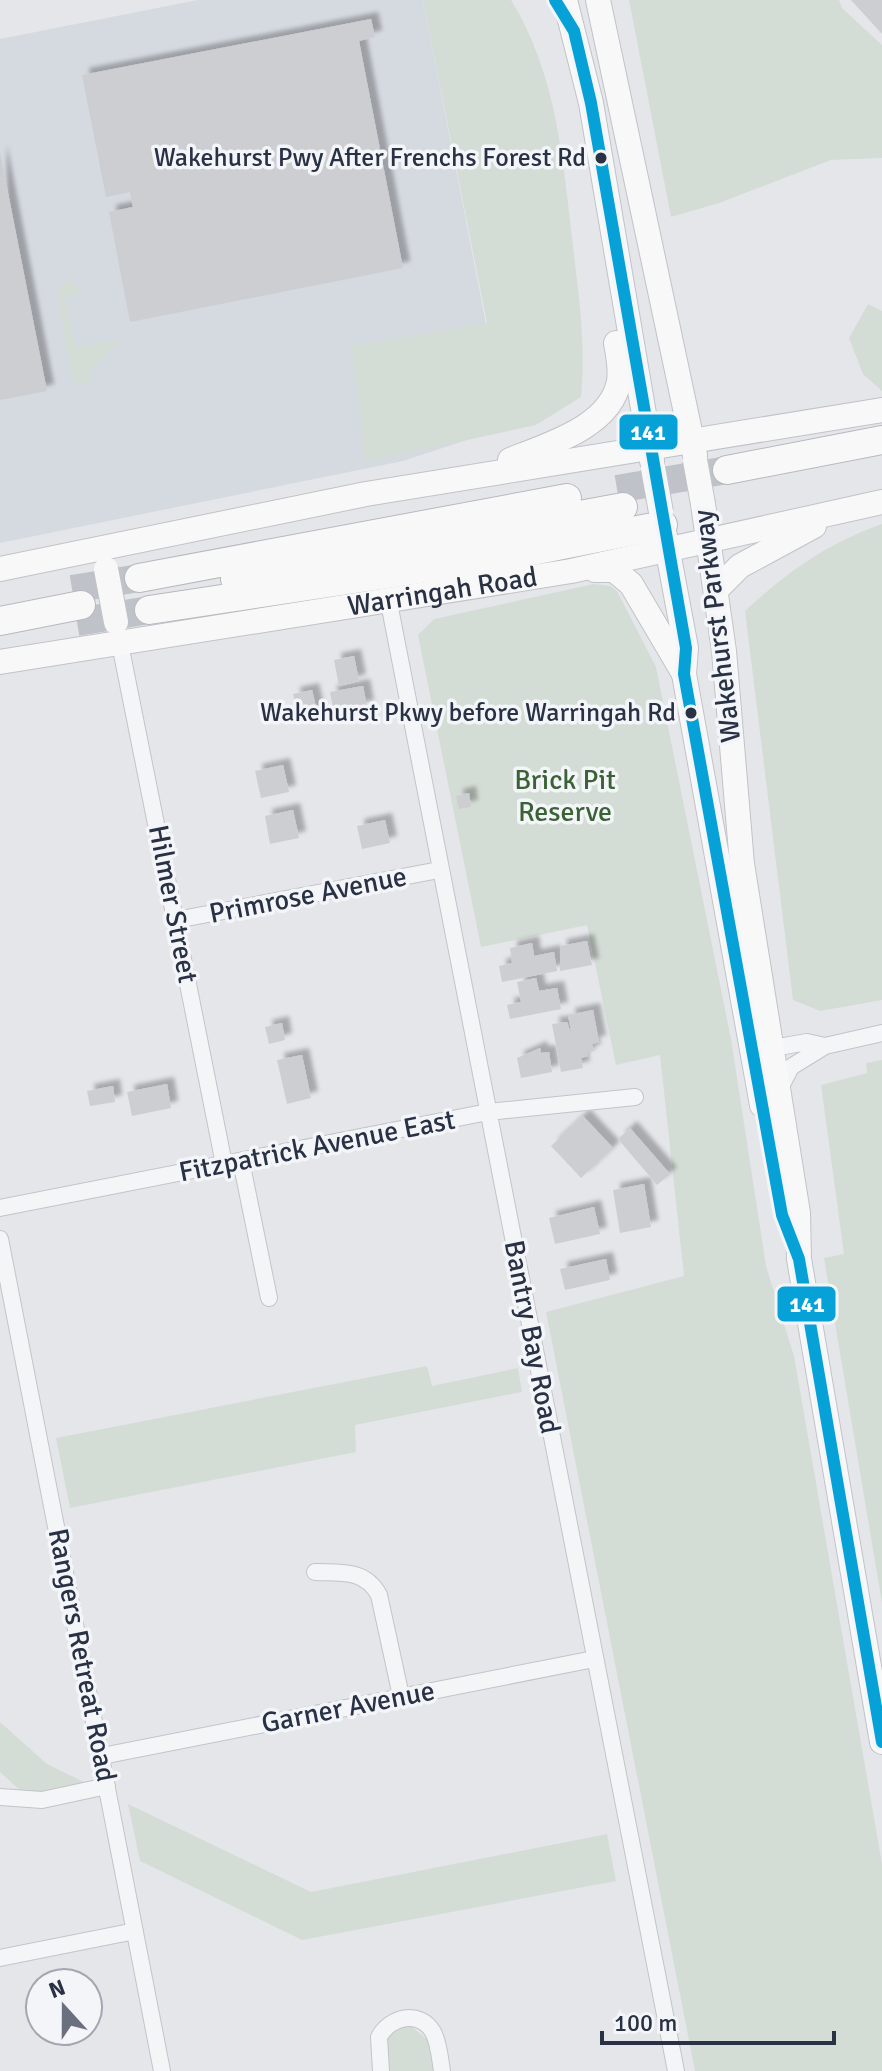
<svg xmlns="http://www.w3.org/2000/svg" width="882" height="2071" font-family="Signika,sans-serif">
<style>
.built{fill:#d5d9e0}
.green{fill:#d4ddd5}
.building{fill:#cdced2;filter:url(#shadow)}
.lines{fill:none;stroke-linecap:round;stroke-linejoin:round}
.highway-tunnel{stroke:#bfc2c9;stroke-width:28;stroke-dasharray:28 14;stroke-linecap:butt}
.street-casing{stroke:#c3c4c8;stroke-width:18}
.primary-casing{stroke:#c1c3c8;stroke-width:26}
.highway-casing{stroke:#b7b9bf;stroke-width:30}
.street{stroke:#f4f5f7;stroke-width:16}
.primary{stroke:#f8f8f8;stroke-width:24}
.highway{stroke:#f8f8f8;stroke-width:28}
.primary-bridge-casing{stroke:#c1c3c8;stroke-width:26;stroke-linecap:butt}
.primary-bridge{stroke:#f8f8f8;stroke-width:24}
.bus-1-casing{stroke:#f3f5f9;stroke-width:18}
.bus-1{stroke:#06a1d6;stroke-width:12}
.bus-dot{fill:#293145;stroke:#f3f5f9;stroke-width:3}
.labels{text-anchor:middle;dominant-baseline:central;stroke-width:7;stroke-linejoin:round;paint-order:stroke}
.bus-label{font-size:26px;fill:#293145;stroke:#f3f5f9;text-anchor:end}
.street-label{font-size:28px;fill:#293145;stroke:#f3f5f9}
.park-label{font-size:28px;fill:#3a6235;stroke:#f3f5f9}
.line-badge{stroke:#f3f5f9;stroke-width:3}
.badge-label{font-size:22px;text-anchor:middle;font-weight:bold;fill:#fff}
</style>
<defs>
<filter id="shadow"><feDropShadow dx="7" dy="-7" stdDeviation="2" flood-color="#0004"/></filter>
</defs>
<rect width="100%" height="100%" fill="#e5e6ea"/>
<path class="built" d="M198 0H423L506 427 403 461 0 543V39Z"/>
<path class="green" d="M423 0H511C557 74 563 161 573 246 579 297 586 346 581 397L536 425 365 462 352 346 487 323Z
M629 0H839L842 8 882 45V158L831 160 719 203 671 217Z
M72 280 83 293 65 297 75 347 120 340 88 374 93 379 84 385 75 383 72 377 57 296 62 284Z
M868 304 882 311V391L863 374 849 338Z
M882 524V1000L820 1011 793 1000 745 611C787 572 828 543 882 524Z
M594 584 610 586 617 591 656 667 731 1039 766 1266 794 1356 882 1864V2071H695L546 1312 684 1276 660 1055 616 1065 587 925 481 947 418 635 434 619Z
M882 1060V1603L824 1258 844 1254 821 1085 867 1073 866 1063Z
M427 1366 432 1386 518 1368 522 1392 355 1425 356 1452 70 1508 56 1438Z
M0 1722 47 1764 94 1787 24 1794 0 1772Z
M128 1804 311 1892 607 1834 616 1881 302 1940 140 1861Z
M410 2025 431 2043 436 2071H386L385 2039 395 2027Z"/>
<path class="building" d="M851 0H882V34Z
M371 19 375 37 359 41 403 268 130 322 109 212 133 207 131 199 130 192 106 197 82 75Z
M0 152 47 391 0 400Z
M354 656 359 681 339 686 334 660Z
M363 686 367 707 334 713 330 692Z
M312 690 319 720 300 724 293 694Z
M283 765 289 792 261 798 255 771Z
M469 793 471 807 459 809 456 796Z
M293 810 299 838 270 844 265 816Z
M385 820 390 843 362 849 357 826Z
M587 941 592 965 560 971V946Z
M532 943 534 956 554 952 557 971 502 982 499 966 512 963 510 948Z
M536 978 539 991 557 988 561 1009 510 1019 507 1005 521 1002 517 982Z
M593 1010 599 1042 592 1044 594 1051 588 1052V1056L581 1058 583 1068 561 1072 552 1024 567 1022 572 1036 568 1015Z
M282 1023 285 1040 269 1044 265 1027Z
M540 1048 541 1053 549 1052 552 1072 521 1078 517 1058Z
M302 1055 311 1098 287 1104 277 1060Z
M167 1084 171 1108 132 1116 127 1092Z
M113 1086 115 1102 90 1106 87 1091Z
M583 1116 613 1148 581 1178 551 1146Z
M630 1128 670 1174 657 1185 618 1139Z
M644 1184 651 1227 620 1233 613 1190Z
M594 1207 600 1234 555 1244 549 1218Z
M606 1259 610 1280 565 1290 560 1269Z"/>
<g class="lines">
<path class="highway-tunnel" d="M617 489 727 470
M72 589 139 578
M77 622 149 610"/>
<defs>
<path id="street" d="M389 603 676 2071
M120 644 224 1164
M176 920 439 870
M762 1050 807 1042 825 1046 882 1033
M779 1090 791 1067 825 1046
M241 1161 269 1298
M0 1208 488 1112 635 1097
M0 1239 162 2071
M315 1572C341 1573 365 1569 379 1595L401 1696
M102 1756 594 1659
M0 1797 42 1800 107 1786
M0 1958 135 1931
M381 2071 379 2037C390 2017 419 2009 433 2032 439 2043 440 2059 442 2071"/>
<g id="primary">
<path d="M565 0 591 103 652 461"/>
<path d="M598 0 695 455"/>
<path d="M510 460C547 445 611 427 619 381 621 368 618 355 616 343"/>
<path d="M703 504 724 651 742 864 798 1213 799 1259 882 1742"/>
<path d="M664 531 686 648 684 674 762 1105"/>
<path d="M0 569 366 494 882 410"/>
<path d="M595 570H614L631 584 684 674"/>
<path d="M716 590 740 566 814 526"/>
<path id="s1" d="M0 662 571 571 882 502"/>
</g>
<path id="highway" d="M727 470 882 440
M139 578 567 498
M235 579 623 507
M149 610 507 556 663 525
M0 621 81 605"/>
</defs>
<use href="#street" class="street-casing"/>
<use href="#primary" class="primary-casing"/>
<use href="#highway" class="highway-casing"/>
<use href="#street" class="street"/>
<use href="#primary" class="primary"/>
<use href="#highway" class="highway"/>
<defs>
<path id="primary-bridge" d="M695 460 703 504
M653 468 661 512
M106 569 116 622"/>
</defs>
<use href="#primary-bridge" class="primary-bridge-casing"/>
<use href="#primary-bridge" class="primary-bridge"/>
<defs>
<path id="bus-1" d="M555 0 574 31 591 103 686 648 684 674 782 1215 799 1259 882 1742"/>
</defs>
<use href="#bus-1" class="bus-1-casing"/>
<use href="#bus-1" class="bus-1"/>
</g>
<g class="bus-dot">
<circle cx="601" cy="158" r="7"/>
<circle cx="691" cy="713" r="7"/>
</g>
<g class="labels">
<g class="bus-label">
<text x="586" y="158">Wakehurst Pwy After Frenchs Forest Rd</text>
<text x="676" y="713">Wakehurst Pkwy before Warringah Rd</text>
</g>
<g class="street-label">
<text stroke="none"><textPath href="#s1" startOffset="448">Warringah Road</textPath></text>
<text transform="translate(717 626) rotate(-97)">Wakehurst Parkway</text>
<text transform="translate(308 895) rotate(-11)">Primrose Avenue</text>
<text transform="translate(173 904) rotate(79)">Hilmer Street</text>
<text transform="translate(317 1146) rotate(-11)">Fitzpatrick Avenue East</text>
<text transform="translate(532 1337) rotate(79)">Bantry Bay Road</text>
<text transform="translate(82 1655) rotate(79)">Rangers Retreat Road</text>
<text transform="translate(348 1707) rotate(-11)">Garner Avenue</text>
</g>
<g class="park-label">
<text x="565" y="780">Brick Pit<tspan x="565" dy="32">Reserve</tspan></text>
</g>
</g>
<g class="line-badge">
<rect x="618" y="413" width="61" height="38" rx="8" fill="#06a1d6"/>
<rect x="776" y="1285" width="61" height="38" rx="8" fill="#06a1d6"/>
</g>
<g class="badge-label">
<text x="648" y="440">141</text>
<text x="807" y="1312">141</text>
</g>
<g transform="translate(64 2007) rotate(339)"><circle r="38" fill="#f3f5f9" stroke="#a2a7b1" stroke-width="2"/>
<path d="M0-6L14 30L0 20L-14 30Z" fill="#6b707f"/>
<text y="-12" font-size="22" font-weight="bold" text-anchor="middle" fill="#293145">N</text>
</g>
<path d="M602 2031v12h232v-12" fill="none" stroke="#293145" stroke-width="4"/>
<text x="614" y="2031" font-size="24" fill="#293145" stroke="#f3f5f9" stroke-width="6" paint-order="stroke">100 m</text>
</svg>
